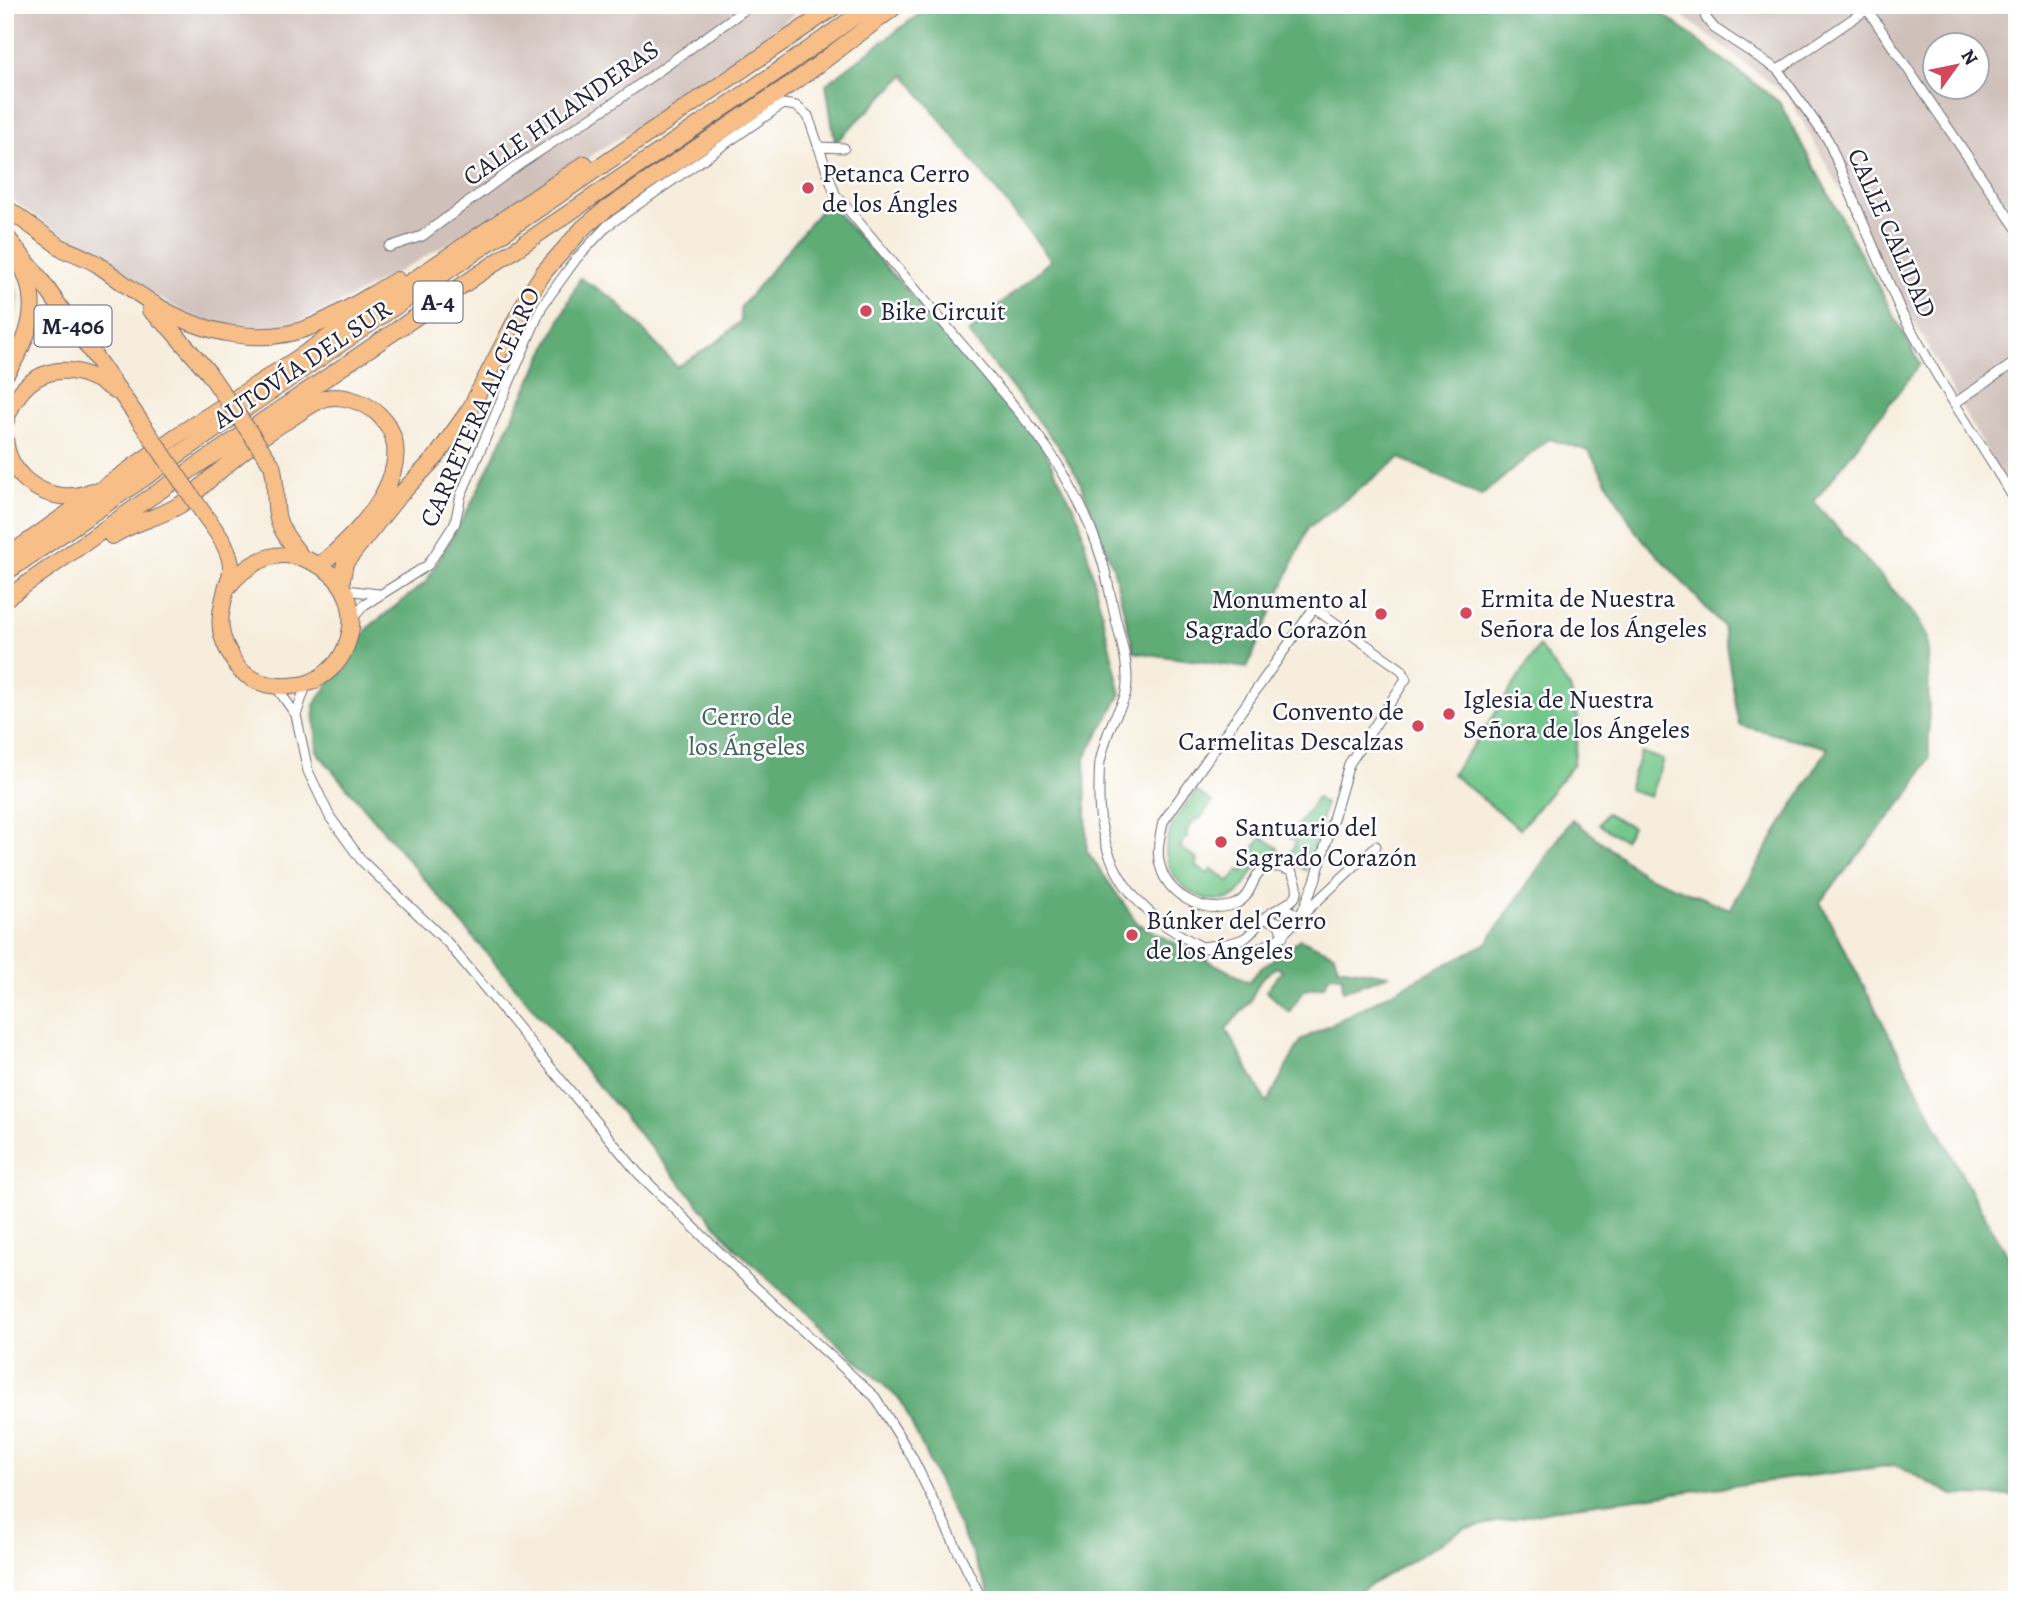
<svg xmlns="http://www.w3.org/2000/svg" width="2022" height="1605" font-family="Alegreya,serif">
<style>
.industrial{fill:#cfc0ba;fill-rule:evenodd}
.green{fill:#73c78b;stroke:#4a7463;stroke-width:2}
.forest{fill:#5eac77;stroke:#406759;stroke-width:2}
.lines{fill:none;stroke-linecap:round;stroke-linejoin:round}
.street-casing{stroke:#6c6973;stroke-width:11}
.highway-casing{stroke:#6c6973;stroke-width:18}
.street{stroke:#fff;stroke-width:9}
.highway{stroke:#f7be87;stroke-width:16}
.highway-bridge-casing{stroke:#6c6973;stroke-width:18;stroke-linecap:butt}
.highway-bridge{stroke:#f7be87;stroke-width:16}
.poi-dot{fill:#d1495b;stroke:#fff;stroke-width:2.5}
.labels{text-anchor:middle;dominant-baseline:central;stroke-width:5;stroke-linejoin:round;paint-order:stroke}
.shield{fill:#fff;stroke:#646476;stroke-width:2}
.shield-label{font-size:24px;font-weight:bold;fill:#22223b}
.street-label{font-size:26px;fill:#22223b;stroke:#fff}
.poi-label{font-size:26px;fill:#22223b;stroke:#fff;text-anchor:start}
.park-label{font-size:26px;fill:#42645b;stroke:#fff}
</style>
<rect width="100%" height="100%" fill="#fff"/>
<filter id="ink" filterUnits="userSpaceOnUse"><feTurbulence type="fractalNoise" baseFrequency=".0143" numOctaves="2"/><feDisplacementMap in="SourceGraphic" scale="14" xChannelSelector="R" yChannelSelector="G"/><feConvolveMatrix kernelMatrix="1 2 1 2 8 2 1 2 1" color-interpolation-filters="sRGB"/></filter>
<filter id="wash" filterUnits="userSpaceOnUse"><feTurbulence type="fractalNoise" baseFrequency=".00686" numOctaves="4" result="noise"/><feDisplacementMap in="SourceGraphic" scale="28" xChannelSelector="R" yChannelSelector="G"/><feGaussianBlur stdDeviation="1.57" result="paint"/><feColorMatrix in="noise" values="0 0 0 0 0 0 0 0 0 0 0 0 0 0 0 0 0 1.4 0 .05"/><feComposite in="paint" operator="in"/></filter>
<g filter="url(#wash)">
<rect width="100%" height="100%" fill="#f6eddc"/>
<path class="industrial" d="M5 5H807L678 100 563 174 409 266 324 312 283 327 226 329 184 312 138 286 5 195Z
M1668 5H2017V507L1789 97ZM1934 46H1976V88H1934Z
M5 259 21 297 14 320 5 338Z"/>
<path class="green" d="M1539 646 1570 688 1580 724 1573 765 1520 829 1452 774 1487 726Z
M1641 752 1663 760 1650 797 1628 789Z
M1196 791 1212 802 1199 820 1196 818 1186 832 1188 835 1180 847 1198 860 1195 865 1208 874 1212 869 1230 882 1239 870 1243 872 1252 859 1249 856 1262 837 1278 848V859C1240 863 1252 899 1221 900 1185 901 1155 866 1170 831 1175 817 1188 803 1196 791Z
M1317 798 1325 804 1320 827 1306 870 1287 860 1296 842 1289 838Z
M1606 813 1632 827 1624 840 1599 825Z"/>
<path class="forest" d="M931 5H1651L1779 102 1920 364 1814 502 1914 613 1928 638 1929 758 1912 790 1820 902 1971 1192 2017 1271V1496L1953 1495 1895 1465 1574 1506 1464 1529 1345 1600H993L901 1401 737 1250 317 752 314 705 369 627 426 582 470 506 580 278 615 300 677 367 718 341 741 321 740 308 827 202 1034 430 1079 518 1121 694 1085 758 1087 851 1138 924 1249 982 1259 970 1300 939 1334 954 1338 967 1390 975 1343 991 1342 976 1330 975 1324 986 1304 990 1289 1012 1266 991 1282 971 1276 967 1261 979 1249 1003 1226 1029 1267 1103 1301 1040 1487 943 1572 819 1643 874 1730 909 1828 748 1739 725 1723 626 1636 532 1589 451 1549 439 1481 496 1400 458 1308 528 1247 668 1134 652 1113 567 1079 479 1057 444 968 333 1051 260 905 75 835 143 826 84Z"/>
</g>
<g filter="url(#ink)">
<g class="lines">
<defs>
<path id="street" d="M1703 5 1706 18 1714 28 1778 70 1828 140 1902 314 1941 382 2017 503
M2015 5 2017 8
M1867 9 2017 229
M1778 70 1873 5
M820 147 844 148
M389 247 422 236 520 164 615 102 751 5
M1955 403 2017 361
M346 590 378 594
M1314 608 1402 670 1406 679 1349 764 1315 881 1300 917 1276 941 1257 949 1228 952 1202 947C1216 945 1233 945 1245 938 1254 932 1259 921 1268 915 1288 901 1308 901 1291 871 1282 868 1274 864 1265 869 1248 877 1255 900 1229 906 1200 913 1167 894 1160 865 1156 851 1160 836 1163 822Z
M353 618 364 605 428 565 455 523 461 495 542 306 576 259 608 225 783 104 796 106 808 116 835 194 1034 430C1062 467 1087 512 1101 557 1108 578 1111 602 1117 624 1122 645 1130 670 1126 692 1124 702 1117 712 1113 721 1107 734 1103 749 1100 762 1099 771 1099 780 1099 789 1097 865 1135 914 1202 947
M277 688 296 715 308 771 330 817 362 861 447 942 638 1173 750 1282 875 1397 912 1457 982 1600
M296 715 306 685
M1284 907 1300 917 1376 846
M1264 919 1278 922 1283 936"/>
<path id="highway" d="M5 207 66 251
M5 235 38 276 138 418
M58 246C71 252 85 257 97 264 116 277 134 292 154 304 199 332 261 348 313 326 342 314 370 295 397 280
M150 310 170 328 208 372
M5 375C30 339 43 302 19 261
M5 423C23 367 68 356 115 391
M5 436C6 479 53 509 92 491
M272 465C277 482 274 498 277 515 280 531 293 545 302 558
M206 517C216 531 232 551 231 570 231 574 229 580 227 585 221 611 215 627 229 652 232 658 235 665 240 670 258 686 277 688 300 685 316 683 334 669 342 655 361 619 351 579 312 562 299 556 283 553 270 557 253 562 238 574 227 588
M112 536C133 522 158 518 180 505 193 497 204 483 216 474 241 452 265 433 293 417 303 410 314 402 326 398 341 394 364 402 376 412 430 460 359 534 320 565
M5 558 175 437 298 358 585 164
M5 573 837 5
M341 585 345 563 396 499 436 457 470 409 527 298 544 272 583 228 604 211 807 73 897 5
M5 599 136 507 784 67 871 5"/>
</defs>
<use href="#street" class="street-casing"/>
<use href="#highway" class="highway-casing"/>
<use href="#street" class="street"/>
<use href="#highway" class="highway"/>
<defs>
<path id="highway-bridge" d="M208 372 272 465
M138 418 206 517"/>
</defs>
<use href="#highway-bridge" class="highway-bridge-casing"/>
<use href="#highway-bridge" class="highway-bridge"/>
</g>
</g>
<g class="poi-dot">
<circle cx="808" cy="188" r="7"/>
<circle cx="866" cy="311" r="7"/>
<circle cx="1466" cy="613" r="7"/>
<circle cx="1381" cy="614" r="7"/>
<circle cx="1449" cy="714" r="7"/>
<circle cx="1418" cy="726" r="7"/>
<circle cx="1221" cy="842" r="7"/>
<circle cx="1132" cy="935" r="7"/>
</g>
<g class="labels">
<g class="shield">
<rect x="413.5" y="281.5" width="49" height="41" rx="5"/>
<rect x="34.5" y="305.5" width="77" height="41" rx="5"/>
</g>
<g class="shield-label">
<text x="438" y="302">A-4</text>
<text x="73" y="326">M-406</text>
</g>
<g class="street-label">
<text transform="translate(561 113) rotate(-35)">CALLE HILANDERAS</text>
<text transform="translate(1892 233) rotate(66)">CALLE CALIDAD</text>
<text transform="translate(302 364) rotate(-34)">AUTOVÍA DEL SUR</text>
<text transform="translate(480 407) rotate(-66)">CARRETERA AL CERRO</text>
</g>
<g class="poi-label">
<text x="822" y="173">Petanca Cerro<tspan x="822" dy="30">de los Ángles</tspan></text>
<text x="880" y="311">Bike Circuit</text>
<text x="1480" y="598">Ermita de Nuestra<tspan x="1480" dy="30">Señora de los Ángeles</tspan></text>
<text x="1367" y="599" text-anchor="end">Monumento al<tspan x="1367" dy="30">Sagrado Corazón</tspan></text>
<text x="1463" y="699">Iglesia de Nuestra<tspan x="1463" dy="30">Señora de los Ángeles</tspan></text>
<text x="1404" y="711" text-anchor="end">Convento de<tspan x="1404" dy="30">Carmelitas Descalzas</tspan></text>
<text x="1235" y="827">Santuario del<tspan x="1235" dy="30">Sagrado Corazón</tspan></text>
<text x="1146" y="920">Búnker del Cerro<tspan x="1146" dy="30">de los Ángeles</tspan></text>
</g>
<g class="park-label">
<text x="747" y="716">Cerro de<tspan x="747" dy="30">los Ángeles</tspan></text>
</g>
</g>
<rect width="2022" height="1605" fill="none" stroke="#fff" stroke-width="28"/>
<g transform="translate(1956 66) rotate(57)"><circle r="33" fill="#ffffff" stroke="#a7a7b1" stroke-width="2"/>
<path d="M0-5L12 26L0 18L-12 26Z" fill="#d1495b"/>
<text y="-10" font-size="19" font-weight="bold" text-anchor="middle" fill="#22223b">N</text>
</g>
</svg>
